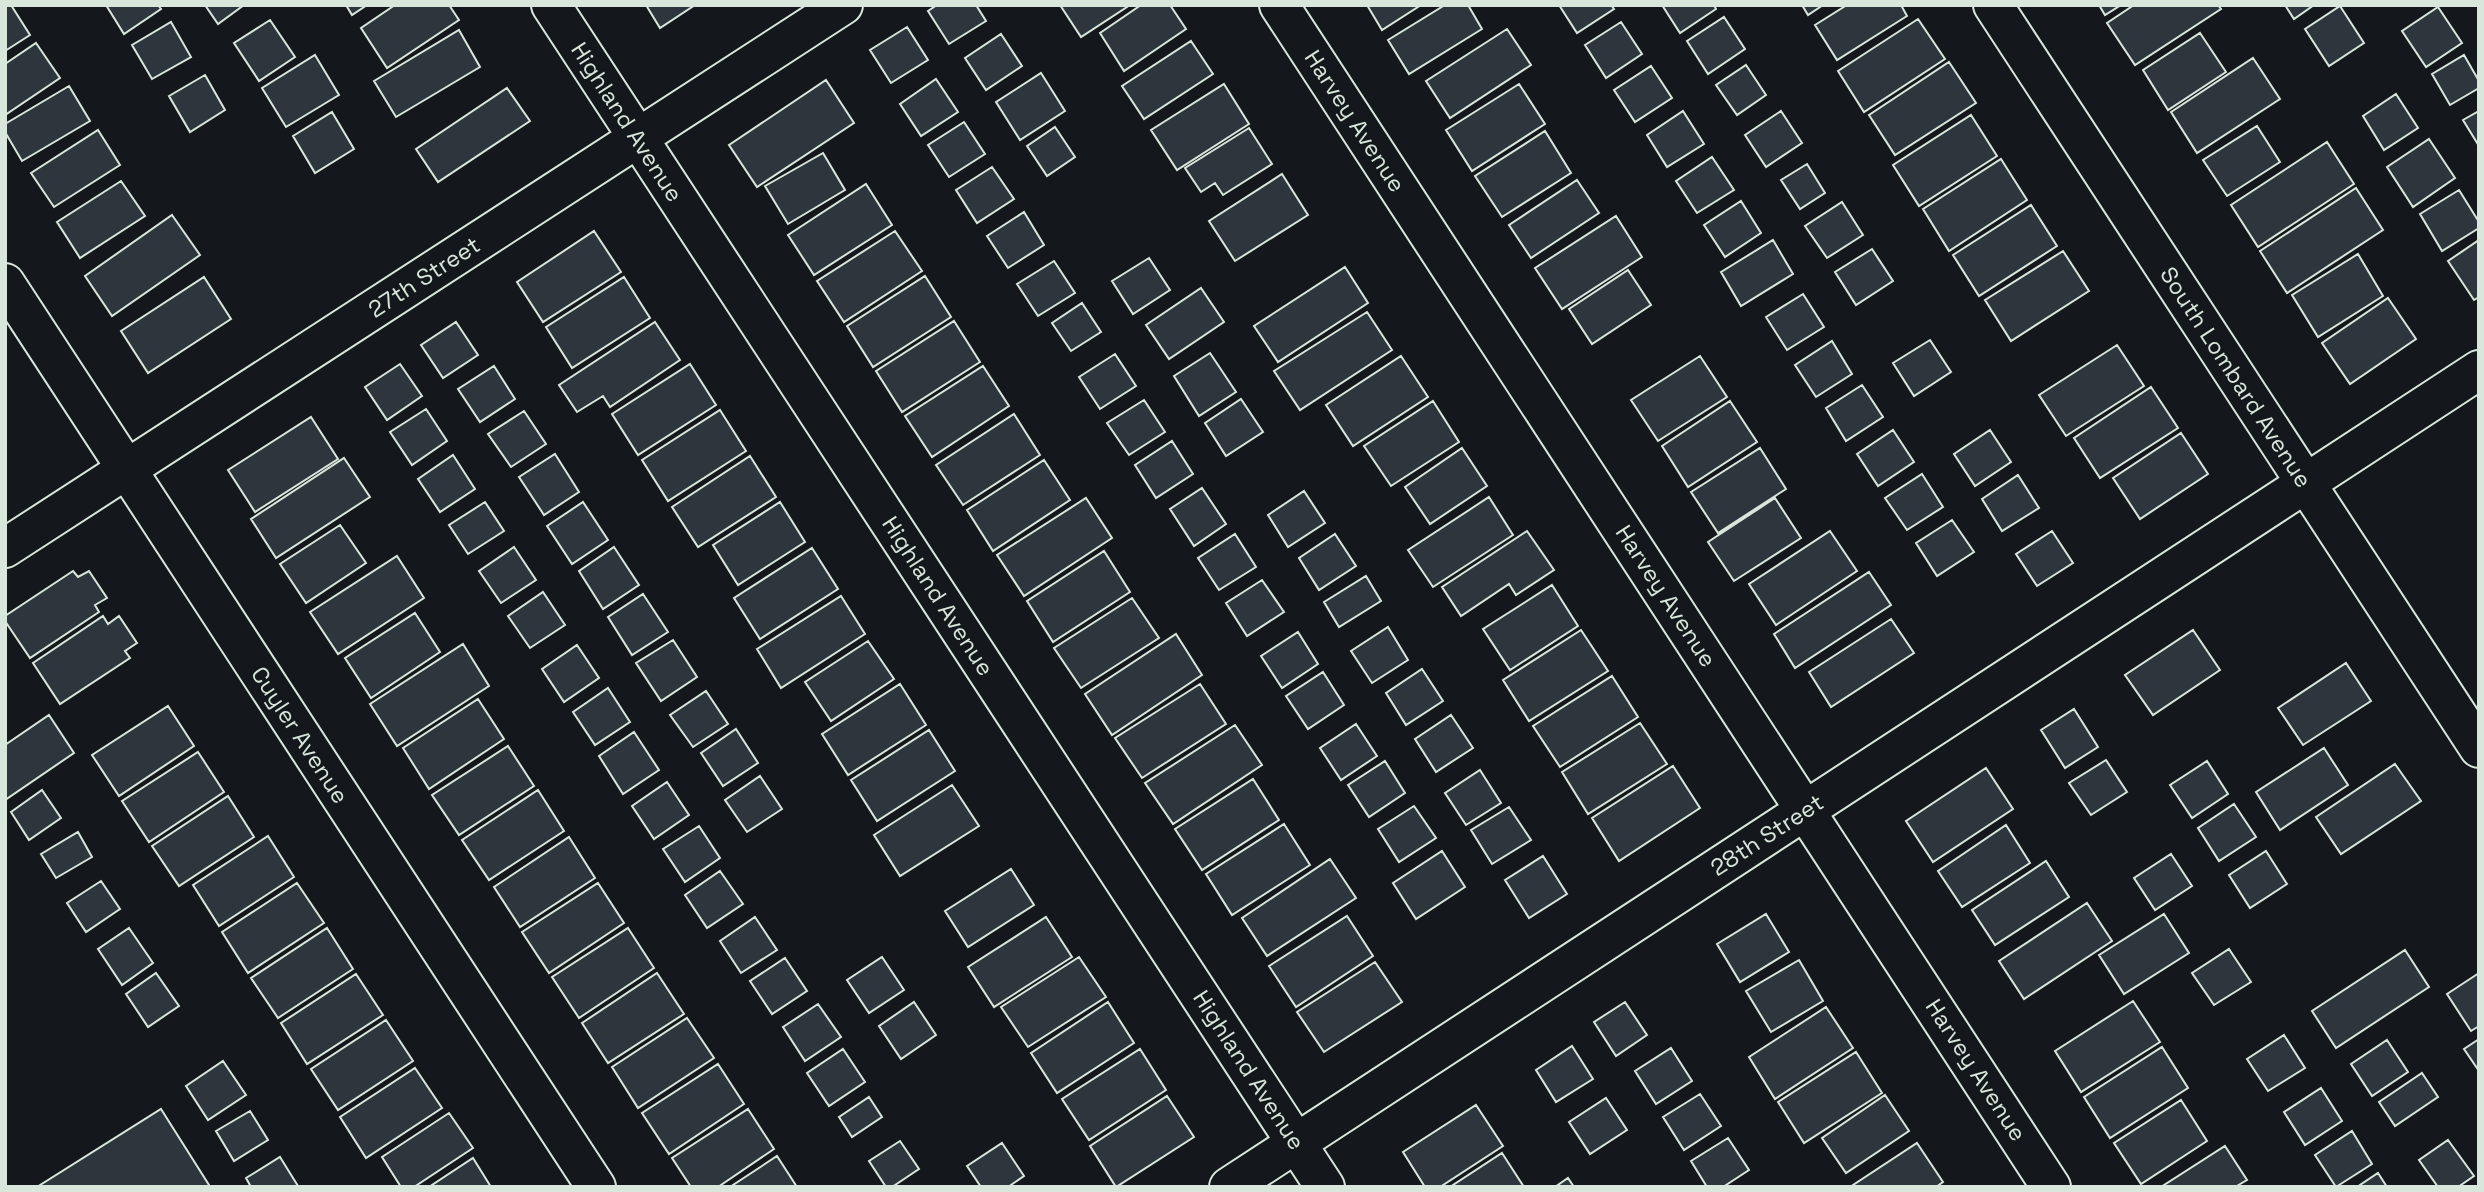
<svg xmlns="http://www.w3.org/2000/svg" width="2484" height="1192" font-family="'Space Grotesk',sans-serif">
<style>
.building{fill:#2c363c;stroke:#d8e6dc;stroke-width:2}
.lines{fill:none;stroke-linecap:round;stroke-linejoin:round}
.minor-casing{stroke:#d8e6dc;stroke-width:42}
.minor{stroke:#14181c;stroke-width:38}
.labels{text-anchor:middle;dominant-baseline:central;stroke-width:5;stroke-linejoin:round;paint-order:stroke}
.street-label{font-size:23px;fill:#d8e6dc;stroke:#14181c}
</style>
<rect width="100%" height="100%" fill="#14181c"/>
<path class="building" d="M5 5H11L30 35 5 51Z
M106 5H158L161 9 124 34Z
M205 5H244L218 24Z
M346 5H367L352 15Z
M395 5H449L459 20 387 68 361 28Z
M646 5H695L660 28Z
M937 5H976L986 21 949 44 928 11Z
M1060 5H1130L1081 37Z
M1141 5H1170L1186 29 1124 71 1100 33Z
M1367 5H1421L1382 30Z
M1445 5H1468L1482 29 1409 74 1388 40Z
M1559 5H1611L1614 9 1577 33Z
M1662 5H1714L1716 9 1680 33Z
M1802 5H1823L1808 15Z
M1847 5H1901L1907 16 1837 60 1815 25Z
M2099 5H2121L2105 15Z
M2134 5H2218L2221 9 2135 65 2107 23Z
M2285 5H2314L2294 19Z
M2340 6 2364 43 2329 66 2305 29Z
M2438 7 2462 43 2426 67 2402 31Z
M1724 17 1745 49 1708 74 1687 41Z
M1918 19 1945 59 1864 112 1838 71Z
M270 20 295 57 259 81 234 43Z
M171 22 191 57 152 79 132 45Z
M1621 22 1642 54 1606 78 1585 45Z
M907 27 928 60 891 83 870 50Z
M1507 29 1531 65 1450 118 1426 81Z
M459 30 480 67 396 117 374 81Z
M2200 33 2226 72 2168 110 2143 70Z
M1001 34 1022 66 986 90 965 58Z
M1191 41 1213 74 1144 119 1122 86Z
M36 43 60 78 5 115V64Z
M315 55 339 95 286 127 262 88Z
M2464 55 2479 81V88L2450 105 2432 74Z
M2253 58 2280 99 2197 153 2171 112Z
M1949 62 1976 103 1895 155 1869 115Z
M1746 65 1766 95 1737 115 1716 85Z
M1651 66 1672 98 1635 122 1614 90Z
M1041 73 1065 111 1020 140 996 102Z
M205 75 225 110 190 132 169 96Z
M936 79 958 112 921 136 900 104Z
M826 80 854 123 757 187 729 145Z
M1224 84 1249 124 1177 170 1151 130Z
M1519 84 1545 124 1472 171 1446 130Z
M69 86 90 121 22 161 5 132V124Z
M507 88 530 121 438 182 416 149Z
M2396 94 2418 128 2384 150 2363 116Z
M1683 111 1704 144 1667 167 1647 135Z
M1781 111 1802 143 1766 167 1745 135Z
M2479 111V146L2463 120Z
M332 112 354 149 315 173 293 136Z
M1971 115 1997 156 1919 206 1893 165Z
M964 122 985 154 949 177 928 145Z
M2257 126 2280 162 2227 196 2203 160Z
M1055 127 1075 157 1047 176 1027 146Z
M1249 128 1272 164 1223 195 1215 183 1201 192 1185 168Z
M98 130 120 165 54 207 31 173Z
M1545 131 1571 173 1502 217 1475 176Z
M2429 139 2455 178 2413 207 2387 167Z
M2327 142 2354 184 2258 247 2231 205Z
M823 153 845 190 788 224 765 186Z
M1712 157 1734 190 1697 213 1676 181Z
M2001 159 2027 200 1949 251 1923 209Z
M1807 164 1825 193 1800 209 1781 180Z
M992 167 1014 199 977 223 956 190Z
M1282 174 1308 215 1235 261 1209 221Z
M1577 180 1599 213 1531 258 1509 225Z
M121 181 145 216 80 258 57 222Z
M866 184 892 225 814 275 788 235Z
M2356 188 2383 230 2287 293 2260 251Z
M2459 190 2479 222V228L2442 251 2420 214Z
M1741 201 1761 233 1725 257 1704 225Z
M1842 202 1863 235 1827 258 1805 226Z
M2031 205 2057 246 1979 296 1953 255Z
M1024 212 1044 245 1008 268 987 236Z
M172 215 200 255 112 316 85 276Z
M1616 216 1642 257 1562 309 1535 268Z
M594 231 621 272 543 322 517 282Z
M895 231 922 271 844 322 817 281Z
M1773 240 1793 274 1741 306 1721 272Z
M2479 240V297L2474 300 2448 261Z
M1872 249 1893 281 1856 305 1835 272Z
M2063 251 2089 291 2011 341 1985 300Z
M2358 254 2383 296 2318 337 2292 295Z
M1149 258 1170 290 1133 314 1112 281Z
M1054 261 1075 293 1038 316 1017 284Z
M1345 267 1368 303 1278 362 1254 326Z
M1628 270 1651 305 1592 344 1569 309Z
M925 276 951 317 873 367 847 326Z
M204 277 231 319 148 373 121 331Z
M624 277 650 318 572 368 546 327Z
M1201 288 1224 322 1169 359 1146 325Z
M1803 294 1824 327 1787 350 1766 317Z
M2388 298 2416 339 2350 384 2322 343Z
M1082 303 1101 332 1071 351 1052 323Z
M1367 312 1392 350 1300 410 1274 371Z
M954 321 980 362 902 412 876 371Z
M456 322 478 355 443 378 421 345Z
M655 322 680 360 610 407 603 396 577 412 559 385Z
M1930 340 1951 372 1914 396 1893 363Z
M1832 341 1852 374 1816 397 1795 365Z
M2117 345 2144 386 2066 436 2039 395Z
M1210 353 1236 392 1199 416 1174 376Z
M1115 354 1136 386 1100 409 1079 377Z
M1401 356 1428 397 1353 446 1326 405Z
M1700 356 1727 397 1658 441 1631 400Z
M400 364 422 396 387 420 365 387Z
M690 364 716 405 638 455 612 414Z
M494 366 515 399 480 422 458 389Z
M983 366 1009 406 932 457 905 416Z
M1862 385 1883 417 1846 441 1826 408Z
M2151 387 2178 428 2100 478 2074 438Z
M1241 399 1263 432 1226 456 1205 423Z
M1144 400 1165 432 1129 455 1107 423Z
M1433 401 1459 442 1391 486 1364 446Z
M1730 401 1757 442 1688 487 1662 446Z
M426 409 447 441 412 465 390 432Z
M720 410 746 451 668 501 642 460Z
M524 411 546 444 511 467 488 434Z
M1014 414 1040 455 963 505 936 465Z
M311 417 338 459 255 512 228 470Z
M1893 430 1914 462 1878 486 1857 454Z
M1990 430 2011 462 1975 486 1954 454Z
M2181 433 2208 474 2140 519 2113 478Z
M1172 441 1193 474 1156 498 1135 465Z
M1462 448 1487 486 1430 524 1405 487Z
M1760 448 1786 489 1718 533 1691 492Z
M555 454 579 492 544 515 519 477Z
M453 455 475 489 440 512 418 479Z
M750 456 776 497 698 547 672 507Z
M344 458 370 497 276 558 251 519Z
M1044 460 1070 500 993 551 967 510Z
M1922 474 1943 507 1907 530 1885 498Z
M2018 475 2039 508 2002 531 1982 499Z
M1202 488 1226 524 1194 546 1170 509Z
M1304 491 1325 523 1288 547 1268 515Z
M1489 497 1513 535 1433 587 1408 550Z
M1086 498 1112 538 1024 596 997 555Z
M1775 498 1801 538 1734 581 1708 542Z
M485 502 504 531 468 554 449 525Z
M583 502 608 540 572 564 547 526Z
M780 502 805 542 738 585 713 545Z
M1952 520 1974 552 1937 576 1916 543Z
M340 525 366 563 306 603 280 564Z
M1527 531 1554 570 1516 595 1509 584 1461 616 1442 587Z
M1830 531 1857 571 1776 625 1749 584Z
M2052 531 2073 563 2037 586 2016 554Z
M1235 534 1256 567 1219 590 1198 558Z
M1335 534 1356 566 1319 590 1299 558Z
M514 547 536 580 501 603 479 571Z
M614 547 639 585 603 609 579 571Z
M812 548 838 589 760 639 734 598Z
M1104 551 1130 592 1053 642 1027 601Z
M397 556 424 598 338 654 310 612Z
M73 571 78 577 89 571 107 598 95 605 99 612 30 658 5 621V616Z
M1869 572 1891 605 1795 668 1774 634Z
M1366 576 1381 601 1339 627 1324 602Z
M1262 580 1284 612 1247 636 1226 603Z
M1552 585 1578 626 1510 670 1483 629Z
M543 592 565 625 530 648 508 616Z
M643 594 668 632 632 655 608 617Z
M841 596 865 634 781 688 757 649Z
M1132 598 1159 638 1081 688 1054 648Z
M415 613 440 652 371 698 345 658Z
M103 616 108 624 119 616 137 643 125 651 130 658 60 704 33 663Z
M1891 619 1914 653 1831 707 1809 672Z
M1388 627 1408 660 1372 683 1351 651Z
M1581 630 1608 671 1529 721 1503 680Z
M2193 630 2220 670 2153 715 2125 675Z
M1298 632 1318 664 1282 688 1261 656Z
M1176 634 1202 675 1112 735 1085 694Z
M673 640 697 677 661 701 636 663Z
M868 641 894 679 831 721 805 682Z
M463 644 489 686 397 746 370 704Z
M577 645 599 678 564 702 542 669Z
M2346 663 2371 701 2303 745 2278 708Z
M1422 669 1443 701 1406 725 1386 693Z
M1323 672 1344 705 1308 729 1286 696Z
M1612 676 1638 717 1560 767 1533 726Z
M900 684 926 725 848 775 822 734Z
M1200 684 1226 724 1142 778 1115 738Z
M608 688 630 722 595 745 573 712Z
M706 691 728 724 693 747 670 715Z
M478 699 504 739 429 789 403 748Z
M168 706 194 746 119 796 92 755Z
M2074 709 2098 747 2065 768 2041 730Z
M49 715 74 753 5 800V745Z
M1451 715 1473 748 1436 772 1415 739Z
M1640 723 1667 764 1588 814 1562 772Z
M1356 724 1377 756 1341 780 1320 748Z
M1235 725 1262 765 1173 824 1145 783Z
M736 729 758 763 723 786 701 753Z
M929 730 955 771 877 821 851 780Z
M634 732 659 770 623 794 599 756Z
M508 746 534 786 459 835 432 795Z
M2324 748 2348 785 2280 830 2256 792Z
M198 752 224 792 149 842 122 801Z
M2106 760 2127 792 2091 815 2069 783Z
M1385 761 1405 793 1369 817 1348 785Z
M2207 761 2228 794 2192 818 2170 785Z
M2395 764 2421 801 2341 854 2316 817Z
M1673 766 1700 808 1619 861 1592 818Z
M1986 768 2013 809 1933 862 1906 821Z
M1480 770 1501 803 1466 825 1445 793Z
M760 776 782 809 747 832 725 800Z
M1253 779 1279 820 1202 870 1175 829Z
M667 782 689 815 654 839 632 806Z
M952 785 979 826 900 876 874 835Z
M42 790 61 818 29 840 11 812Z
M538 790 564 831 489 880 462 840Z
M228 796 254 837 179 886 152 846Z
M2234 804 2256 837 2219 861 2198 828Z
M1414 806 1436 838 1399 862 1378 829Z
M1509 807 1531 840 1492 864 1471 830Z
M1284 824 1310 865 1232 915 1206 874Z
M2006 825 2030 863 1962 907 1938 871Z
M699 826 720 858 685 882 663 849Z
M78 832 92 857 56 878 41 854Z
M268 836 294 877 219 926 193 885Z
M569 837 595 878 520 927 494 887Z
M1442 851 1465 887 1416 919 1393 883Z
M2266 851 2287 884 2250 908 2229 875Z
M2171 854 2192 886 2155 910 2134 878Z
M1543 856 1567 894 1529 918 1505 880Z
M1330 859 1356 898 1267 956 1242 918Z
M2046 861 2069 897 1995 945 1972 910Z
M1011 869 1034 905 968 947 945 911Z
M720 871 743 904 707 928 685 895Z
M101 881 120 909 86 932 67 903Z
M297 883 324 923 248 973 222 932Z
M598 883 624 923 549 973 522 932Z
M2087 903 2112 941 2024 999 1999 961Z
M1766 914 1789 952 1740 982 1717 944Z
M2164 914 2189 953 2124 994 2099 955Z
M1347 916 1373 956 1296 1007 1269 966Z
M755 917 777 950 741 973 720 941Z
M1046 917 1072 957 994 1007 968 967Z
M129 928 153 963 122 985 98 949Z
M327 928 353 969 278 1018 251 978Z
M628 928 654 968 579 1018 552 977Z
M2229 949 2251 982 2214 1005 2192 973Z
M2405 950 2429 987 2336 1048 2312 1011Z
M882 957 904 990 869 1013 847 980Z
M1079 957 1106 997 1028 1047 1001 1007Z
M785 958 807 991 772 1014 750 981Z
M1799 960 1823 1001 1771 1032 1746 991Z
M1375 962 1402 1002 1324 1052 1297 1012Z
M156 973 179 1006 148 1027 126 994Z
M657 973 684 1014 608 1063 582 1023Z
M2479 973V1026L2471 1031 2447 994Z
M356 974 383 1015 307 1064 281 1023Z
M2133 1001 2160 1042 2081 1092 2055 1051Z
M914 1002 936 1035 901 1059 879 1026Z
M1108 1002 1134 1043 1057 1093 1031 1053Z
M1625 1002 1647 1035 1616 1056 1594 1022Z
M818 1004 841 1037 805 1061 783 1027Z
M1826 1007 1853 1048 1775 1099 1749 1057Z
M687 1018 714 1058 638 1108 612 1067Z
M386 1020 413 1061 338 1110 311 1069Z
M2284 1035 2305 1068 2268 1091 2247 1059Z
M2479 1039V1071L2464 1049Z
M2387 1040 2408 1072 2372 1096 2351 1064Z
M1572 1046 1593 1079 1556 1102 1536 1070Z
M2162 1047 2188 1088 2110 1138 2084 1097Z
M1671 1048 1692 1081 1656 1104 1635 1071Z
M843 1049 865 1082 829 1106 807 1073Z
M1140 1049 1166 1090 1089 1140 1062 1099Z
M1856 1052 1882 1093 1804 1143 1778 1102Z
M223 1061 246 1095 208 1120 186 1086Z
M718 1064 744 1104 669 1154 642 1113Z
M415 1068 442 1108 366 1158 340 1117Z
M2422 1073 2438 1097 2395 1126 2379 1102Z
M2321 1088 2342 1121 2305 1145 2284 1112Z
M1700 1094 1721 1126 1684 1150 1663 1117Z
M1885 1095 1909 1131 1846 1173 1822 1138Z
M1167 1096 1194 1137 1116 1187 1090 1146Z
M869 1097 882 1117 852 1137 839 1117Z
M1606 1098 1627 1130 1590 1154 1569 1122Z
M2181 1100 2207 1141 2141 1184 2114 1143Z
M1476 1105 1503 1146 1440 1187H1425L1403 1152Z
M161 1109 209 1185 206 1187H37Z
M748 1109 774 1149 718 1187H691L672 1158Z
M250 1111 268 1140 234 1161 216 1131Z
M449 1113 473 1148 414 1187H401L382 1157Z
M2352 1131 2372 1164 2336 1187 2315 1155Z
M1728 1138 1749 1170 1723 1187H1707L1691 1161Z
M2448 1140 2474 1176 2458 1187H2438L2419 1160Z
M900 1141 919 1169 892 1187H886L869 1161Z
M1002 1143 1024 1176 1008 1187H981L967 1166Z
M1917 1143 1943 1182 1936 1187H1850Z
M2225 1146 2247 1180 2235 1187H2161Z
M1502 1153 1524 1187H1450Z
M777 1156 797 1187H730Z
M280 1157 298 1186 251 1187 246 1178Z
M473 1158 491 1187H429Z
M2378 1173 2387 1187H2357Z
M1568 1178 1574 1187H1555Z"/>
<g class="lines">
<defs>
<path id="minor" d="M551 5 1325 1187
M1279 5 2051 1187
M1993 5 2479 748
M5 283 596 1187
M5 548 843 5
M1229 1187 2479 370"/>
</defs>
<use href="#minor" class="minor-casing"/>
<use href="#minor" class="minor"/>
</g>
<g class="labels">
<g class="street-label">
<text transform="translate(1355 121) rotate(57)">Harvey Avenue</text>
<text transform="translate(627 122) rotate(57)">Highland Avenue</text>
<text transform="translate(424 277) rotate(-33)">27th Street</text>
<text transform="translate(2236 377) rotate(57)">South Lombard Avenue</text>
<text transform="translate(938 596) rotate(57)">Highland Avenue</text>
<text transform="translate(1666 596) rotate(57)">Harvey Avenue</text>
<text transform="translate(300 735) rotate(57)">Cuyler Avenue</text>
<text transform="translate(1767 835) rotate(-33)">28th Street</text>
<text transform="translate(1249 1070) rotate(57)">Highland Avenue</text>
<text transform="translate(1976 1070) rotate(57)">Harvey Avenue</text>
</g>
</g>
<rect width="2484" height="1192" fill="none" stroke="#d8e6dc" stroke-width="14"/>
</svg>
